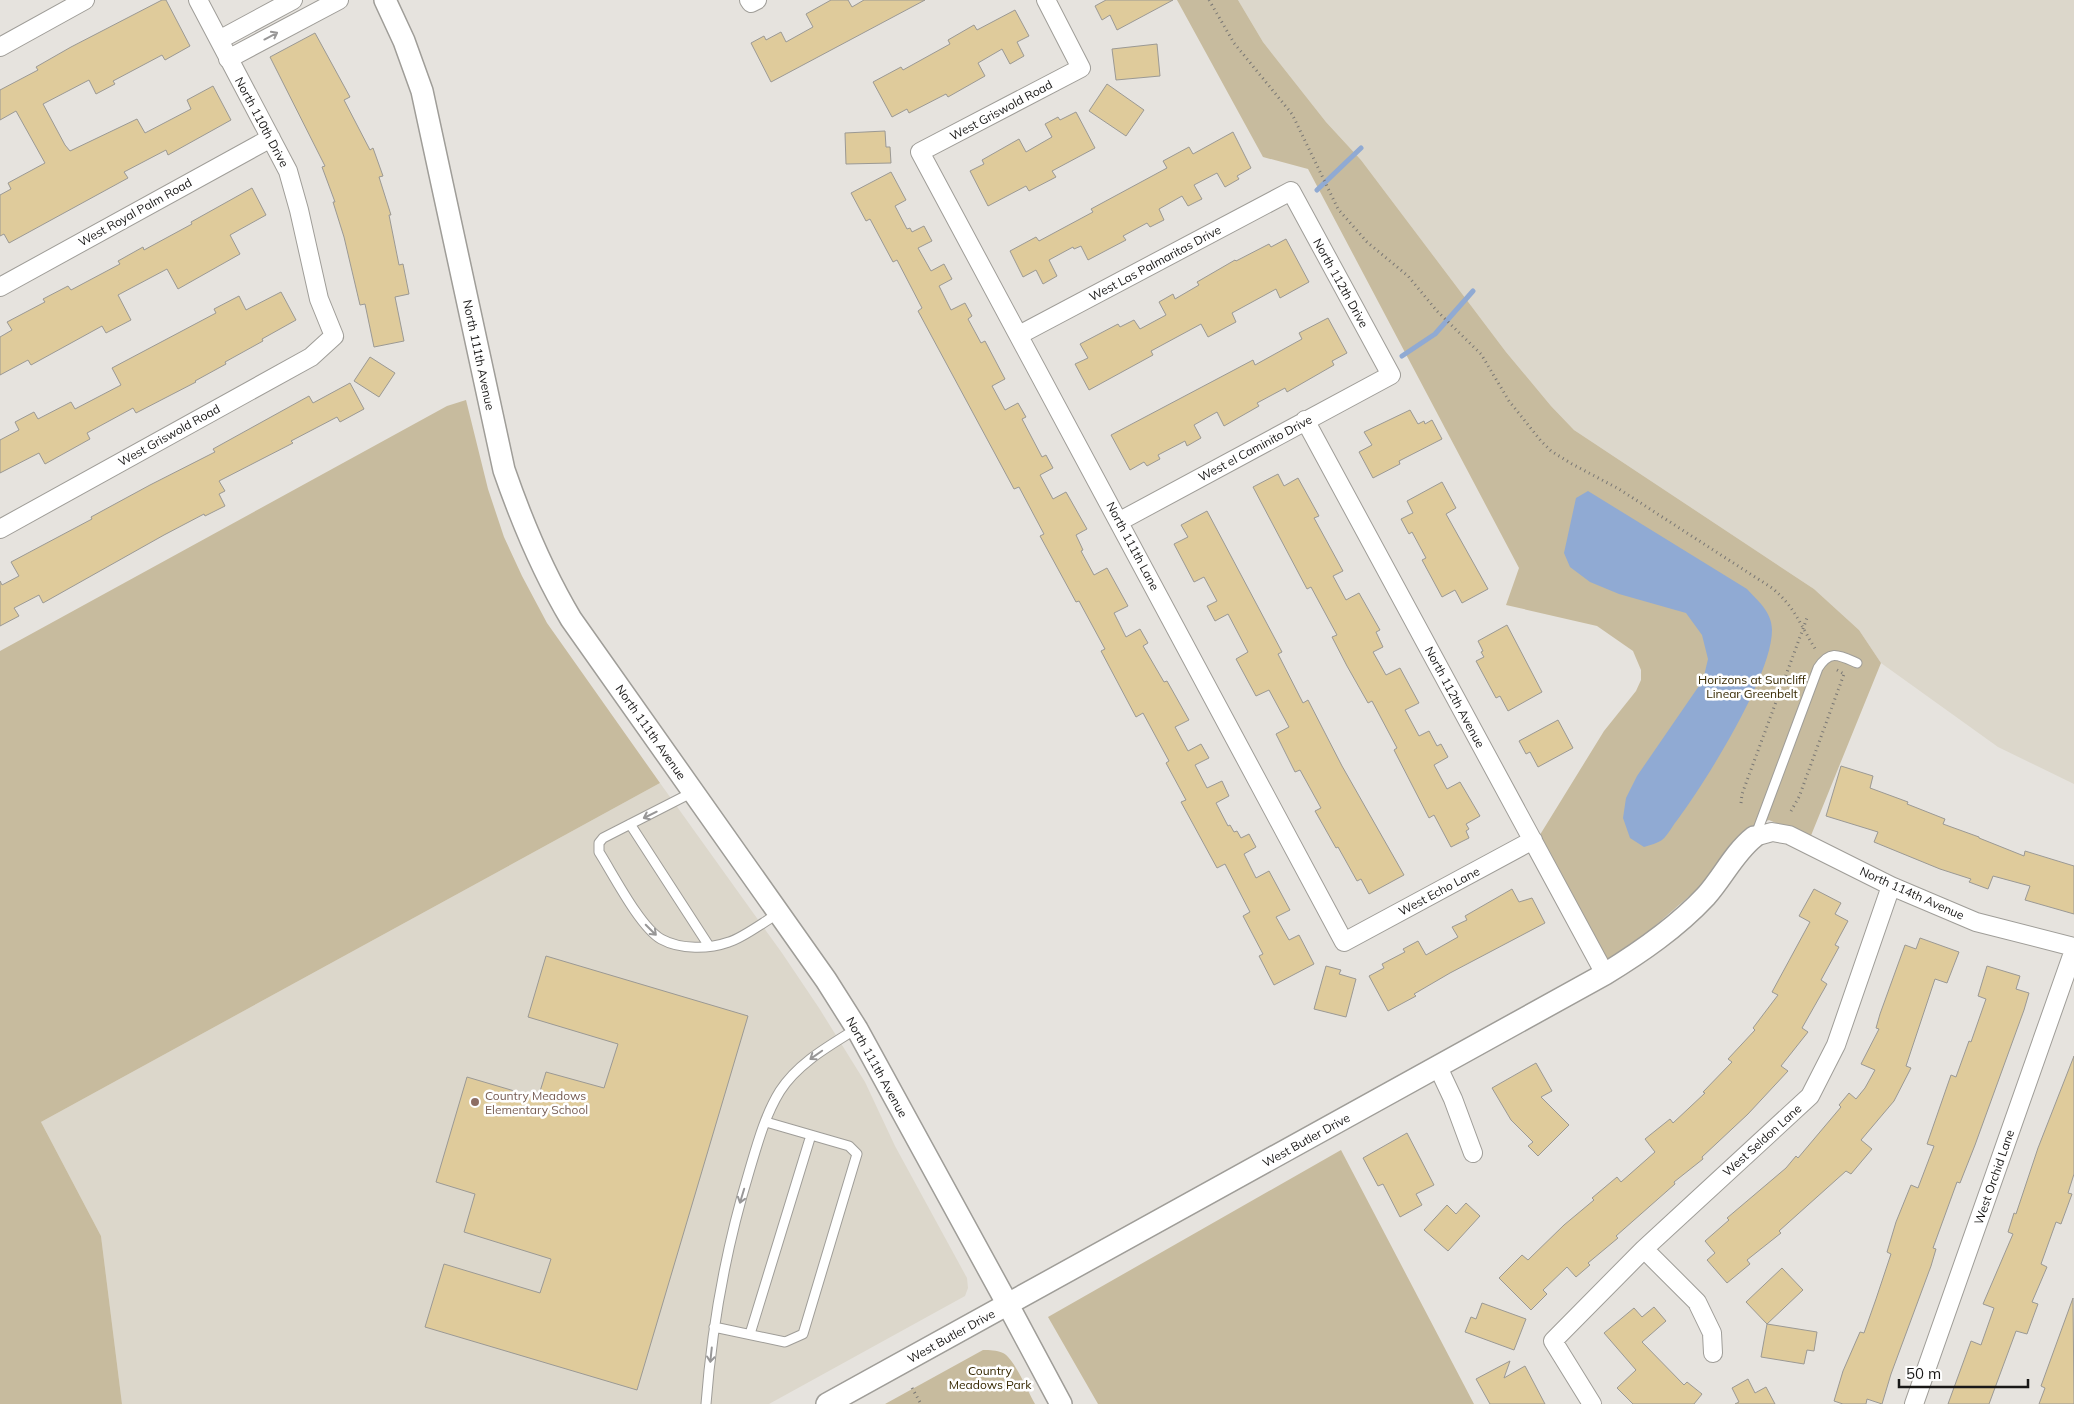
<svg xmlns="http://www.w3.org/2000/svg" width="2074" height="1404" font-family="Mulish,sans-serif">
<style>
.built{fill:#dcd7cb}
.green{fill:#c7bb9e}
.water{fill:#90aad3}
.lines{fill:none;stroke-linecap:round;stroke-linejoin:round}
.stream{stroke:#90aad3;stroke-width:5}
.building{fill:#dfcb9b;stroke:#9b9994}
.service-casing{stroke:#9f9d98;stroke-width:11}
.minor-casing{stroke:#9f9d98;stroke-width:20}
.tertiary-casing{stroke:#9f9d98;stroke-width:24}
.path{stroke:#797774;stroke-width:3;stroke-dasharray:1 4;stroke-linecap:butt}
.service{stroke:#fff;stroke-width:9}
.minor{stroke:#fff;stroke-width:18}
.tertiary{stroke:#fff;stroke-width:21}
.oneway{stroke:#989797}
.education-dot{fill:#8d6e63;stroke:#fff;stroke-width:2}
.labels{text-anchor:middle;dominant-baseline:central;stroke-width:5;stroke-linejoin:round;paint-order:stroke}
.street-label{font-size:12px;fill:#191817;stroke:#fff}
.park-label{font-size:12px;fill:#362800;stroke:#fff}
.education-label{font-size:12px;fill:#785e54;stroke:#fff;text-anchor:start}
</style>
<rect width="100%" height="100%" fill="#e6e3de"/>
<path class="built" d="M1238 0H2074V784L1998 747 1881 663 1859 630 1814 589 1574 430 1551 406 1506 352 1361 160 1326 122 1263 42Z
M660 783 782 953 819 1008 865 1082 895 1146 967 1278 968 1288 965 1296 769 1404H122L101 1236 41 1122Z"/>
<path class="green" d="M1177 0H1238L1263 42 1326 122 1361 160 1506 352 1551 406 1574 430 1814 589 1859 630 1881 663 1810 838 1769 820 1749 827 1702 885 1633 945 1606 963 1538 838 1604 731 1636 691 1641 680V670L1633 651 1597 626 1506 605 1519 568 1308 169 1263 157Z
M466 400 488 489 504 537 522 576 547 623 660 783 41 1122 101 1236 122 1404H0V651L447 406Z
M1341 1150 1474 1404H1098L1048 1317Z
M983 1350C990 1350 996 1350 1003 1353 1014 1358 1028 1392 1035 1404H885Z"/>
<path class="water" d="M1588 491 1747 589C1758 601 1772 612 1772 630 1772 676 1706 781 1678 819 1673 825 1668 835 1662 840 1658 843 1650 845 1644 847L1630 838 1623 818 1626 798 1637 776 1703 680 1708 659 1702 635 1686 613 1619 594 1590 582 1570 567 1564 553 1576 498Z"/>
<g class="lines">
<path class="stream" d="M1317 190 1361 148
M1402 356 1435 334 1473 291"/>
</g>
<path class="building" d="M162 0H166L190 46 165 60 162 55 113 81 115 84 96 94 89 80 43 104 65 145 70 151 137 119 145 133 191 109 187 100 213 86 231 120 168 155 166 150 124 172 128 178 9 243 4 234 0 236V195L11 189 8 183 45 163 16 111 0 120V90L38 70 36 67 71 47Z
M831 0H848L852 7 864 0H925L771 82 751 43 764 36 766 40 781 32 786 42 813 27 806 14Z
M1106 0H1173L1117 30 1110 15 1102 20 1095 6Z
M1015 10 1029 36 1017 42 1024 56 1010 64 1002 49 978 63 985 76 948 97 946 94 909 113 907 109 892 117 873 82 901 67 903 70 950 44 948 40 974 25 977 30Z
M315 33 350 97 344 100 370 150 373 148 383 176 379 177 391 215H389L399 265 403 264 409 294 395 297 404 341 374 347 365 304 360 305 344 237 333 202H335L322 167 325 166 270 57Z
M1157 44 1160 76 1116 80 1112 49Z
M1107 84 1144 110 1126 136 1089 111Z
M1076 112 1095 148 1052 171 1056 177 1029 191 1026 186 988 206 970 171 984 164 982 160 1019 139 1026 152 1052 137 1045 124 1058 117 1060 120Z
M885 131 886 147H890L891 163 846 164 845 133Z
M1233 132 1251 168 1237 176 1239 179 1225 187 1217 173 1194 185 1202 199 1188 206 1182 196 1159 209 1164 220 1150 227 1147 223 1123 236 1126 240 1088 260 1081 246 1074 249 1073 247 1049 260 1057 276 1043 284 1036 270 1023 277 1010 251 1036 237 1039 241 1093 212 1091 209 1167 168 1163 161 1189 147 1193 154Z
M891 172 906 200 895 206 907 229 910 228 912 232 924 226 932 241 918 248 931 271 944 264 952 279 939 286 951 310 965 303 972 316 968 319 981 343 985 341 1005 379 992 386 1005 410 1018 403 1026 417 1022 419 1042 457 1046 455 1053 468 1040 475 1053 499 1066 492 1087 529 1076 535 1083 550 1081 551 1094 575 1107 568 1128 606 1114 613 1126 637 1140 629 1148 643 1143 646 1164 682 1167 681 1189 720 1175 727 1188 751 1201 744 1209 758 1195 765 1207 788 1222 781 1229 796 1216 803 1228 826 1230 825 1234 832 1237 831 1241 838 1249 834 1256 847 1244 854 1256 878 1269 871 1290 910 1276 917 1289 940 1299 935 1314 964 1274 985 1259 956 1263 954 1243 916 1250 912 1225 864 1217 868 1181 802 1186 800 1166 763 1169 761 1143 713 1136 717 1101 651 1105 649 1079 601 1076 602 1040 536 1044 534 1019 487 1014 489 918 311 922 308 897 260 893 262 870 219 866 221 851 193Z
M252 188 266 215 230 235 240 254 178 289 167 269 118 295 131 320 106 333 102 326 31 365 28 360 0 375V337L12 330 7 322 45 302 43 299 68 286 71 290 120 264 118 261 143 247 144 250 192 224 191 222Z
M1286 239 1309 282 1280 298 1276 289 1232 313 1236 322 1208 337 1201 324 1151 351 1153 355 1089 390 1075 364 1088 358 1080 344 1118 324 1120 327 1134 320 1140 329 1166 315 1159 302 1173 294 1175 299 1199 285 1197 282 1235 260 1236 261 1269 244 1271 247Z
M281 292 296 320 262 339 263 341 225 362 226 364 195 381 196 382 136 413 133 408 87 433 90 439 45 464 39 453 0 473V440L19 430 15 422 34 412 38 419 71 402 75 409 121 385 112 368 216 313 214 309 239 296 246 310Z
M1328 318 1347 353 1332 361 1334 365 1287 392 1285 388 1257 403 1259 406 1224 426 1217 412 1194 425 1201 438 1187 446 1185 441 1158 455 1160 459 1147 466 1144 462 1130 470 1111 435 1253 360 1255 365 1302 339 1299 333Z
M370 357 395 373 379 397 354 381Z
M350 383 364 409 340 422 337 417 291 441 293 443 219 481 225 491 219 494 225 506 205 516 204 514 164 535 43 603 39 595 14 608 19 616 0 626V581L2 585 19 576 11 562 92 519 91 517 150 485 215 452 213 449 309 396 313 403Z
M1410 410 1418 424 1424 421 1425 424 1432 420 1442 439 1399 461 1400 464 1373 478 1359 452 1372 445 1364 432Z
M1278 474 1284 486 1298 478 1319 516 1314 518 1343 571 1333 576 1346 600 1359 593 1380 630 1376 632 1383 647 1373 652 1386 675 1400 668 1419 703 1405 710 1419 736 1429 731 1437 746 1441 744 1448 757 1434 765 1447 789 1460 782 1480 816 1466 824 1469 829 1466 831 1469 838 1451 847 1434 815 1429 818 1394 750 1397 748 1372 701 1368 703 1347 666 1332 637 1337 635 1311 587 1307 589 1253 487Z
M1442 482 1456 508 1446 514 1488 589 1462 603 1455 590 1442 597 1422 560 1426 558 1412 532 1409 534 1401 519 1413 513 1407 501Z
M1207 511 1282 652 1278 654 1303 703 1308 700 1342 766 1404 875 1369 894 1361 879 1357 881 1338 847 1336 848 1323 825 1315 811 1321 808 1300 770 1295 772 1276 734 1289 727 1269 690 1256 696 1236 659 1248 652 1228 614 1215 621 1207 606 1217 601 1204 577 1194 582 1174 544 1188 537 1181 525Z
M1507 625 1542 692 1508 711 1500 696 1496 698 1476 661 1484 657 1481 652 1483 651 1478 641Z
M1558 720 1573 748 1538 767 1530 752 1526 754 1519 741Z
M1841 766 1873 776 1870 788 1908 802 1907 804 1945 819 1943 824 1979 837V838L2024 856 2025 851 2074 866V914L2025 900 2030 886 1993 876 1988 889 1969 882 1971 879 1940 869 1874 842 1878 832 1826 816Z
M1512 889 1519 902 1532 898 1545 923 1450 973 1414 994 1416 996 1388 1011 1369 976 1384 968 1382 964 1405 952 1403 949 1418 941 1426 955 1458 937 1452 927 1467 920 1465 916Z
M1814 889 1841 903 1835 914 1848 921 1835 945 1839 947 1821 980 1827 984 1802 1028 1808 1032 1781 1066 1788 1071 1748 1114 1702 1157 1703 1159 1674 1182 1675 1184 1616 1236 1618 1238 1588 1263 1590 1265 1576 1277 1567 1267 1543 1290 1547 1294 1531 1310 1499 1278 1522 1255 1528 1260 1564 1225 1594 1200 1592 1198 1617 1177 1621 1182 1655 1152 1645 1139 1670 1119 1673 1123 1705 1093 1703 1092 1732 1062 1728 1059 1755 1030 1753 1028 1778 995 1772 992 1810 922 1799 916Z
M1920 938 1959 952 1947 983 1935 979 1906 1066 1911 1068 1894 1101 1861 1140 1872 1149 1851 1174 1846 1171 1779 1231 1781 1233 1747 1260 1750 1264 1727 1283 1707 1260 1715 1253 1705 1241 1729 1220 1727 1218 1786 1168 1796 1156 1798 1158 1841 1107 1839 1105 1849 1093 1856 1099 1865 1088 1875 1070 1861 1064 1879 1029 1876 1028 1880 1014 1905 945 1916 949Z
M546 956 748 1016 637 1390 425 1327 444 1264 540 1293 551 1259 464 1232 475 1194 436 1182 467 1077 538 1098 546 1072 604 1088 618 1044 528 1017Z
M1326 966 1341 970 1339 974 1356 979 1346 1017 1314 1009Z
M1987 966 2020 976 2016 989 2029 993 2024 1010 1975 1145 1960 1183 1957 1182 1933 1248 1936 1249 1931 1266 1891 1374 1882 1404 1867 1399 1866 1404H1843L1834 1401 1843 1371 1860 1332 1864 1333 1876 1299 1891 1254 1887 1252 1896 1222 1911 1185 1918 1188 1934 1146 1927 1144 1951 1075 1956 1077 1969 1041 1971 1042 1986 999 1978 996Z
M2074 1056V1174L2068 1193 2072 1194 2061 1224 2056 1222 2041 1264 2047 1267 2032 1302 2038 1304 2027 1334 2016 1331 1989 1404H1948L1971 1341 1981 1345 1994 1308 1983 1304 2013 1234 2008 1232 2014 1213 2016 1214 2038 1148Z
M1536 1063 1552 1091 1541 1097 1569 1125 1538 1156 1528 1146 1533 1142 1511 1120 1492 1088Z
M1407 1133 1434 1185 1416 1194 1422 1205 1400 1217 1383 1184 1378 1186 1363 1158Z
M1466 1203 1480 1216 1448 1251 1424 1230 1447 1205 1456 1214Z
M1782 1268 1803 1290 1767 1324 1746 1302Z
M2073 1298 2074 1404H2039L2045 1388 2041 1386Z
M1482 1303 1526 1319 1514 1350 1465 1332 1471 1317 1476 1319Z
M1654 1307 1666 1321 1642 1342 1684 1385 1687 1382 1702 1394 1694 1404H1633L1617 1388 1636 1370 1604 1333 1634 1308 1642 1317Z
M1767 1324 1817 1332 1814 1351 1807 1350 1804 1364 1761 1357Z
M1510 1361 1504 1378 1525 1366 1545 1404H1490L1476 1379Z
M1748 1379 1755 1393 1766 1387 1775 1404H1735L1739 1402 1732 1388Z"/>
<g class="lines">
<defs>
<path id="service" d="M693 792 603 838 599 843V852C613 874 640 927 661 939 681 950 709 949 729 942 743 938 765 921 779 913
M630 824 709 946
M1755 837 1818 668C1830 649 1839 655 1857 663
M714 1327 785 1342 803 1334 857 1154 849 1146 766 1122
M750 1334 811 1135
M706 1404C712 1325 726 1248 749 1172 757 1145 765 1115 780 1091 798 1063 829 1046 856 1029"/>
<path id="minor" d="M749 0 751 3 757 0
M1046 0 1081 68 920 152 1344 942 1533 840
M219 40 293 0
M0 47 85 0
M228 59 339 0
M0 287 271 138
M1019 335 1291 191 1391 375 1120 521
M1305 420 1605 974
M0 529 311 357 334 336 319 299 299 210 288 171 198 0
M1754 837 1772 832 1789 835 1891 886 1976 922 2074 947
M1438 1067 1453 1099 1473 1153
M1644 1249 1697 1302 1712 1333 1713 1353
M1592 1404 1553 1341 1644 1249 1810 1096 1836 1045 1891 886
M1914 1404 2074 950"/>
<path id="tertiary" d="M385 0 404 41 422 91 504 470C522 522 543 572 571 619L826 980 857 1029 1008 1305 1061 1404
M827 1404 1605 974C1641 952 1676 928 1706 896 1723 877 1734 853 1754 837"/>
</defs>
<use href="#service" class="service-casing"/>
<use href="#minor" class="minor-casing"/>
<use href="#tertiary" class="tertiary-casing"/>
<path class="path" d="M1209 0 1234 43 1292 114 1338 209 1367 242 1408 276 1437 311 1481 354 1509 401 1541 441 1551 451 1572 464 1619 489 1772 588C1796 608 1800 625 1816 650
M1837 670 1844 674
M1741 803 1742 794 1807 618
M1791 811 1799 797 1844 674
M912 1388 921 1404"/>
<use href="#service" class="service"/>
<use href="#minor" class="minor"/>
<use href="#tertiary" class="tertiary"/>
</g>
<defs><path id="oneway-shaft" d="M-6 0H5M1.5-3L5.5 0L1.5 3" fill="none" stroke-width="1.6" stroke-linecap="round" stroke-linejoin="round" transform="scale(1.25)"/></defs>
<g class="oneway">
<use href="#oneway-shaft" transform="translate(271 36) rotate(-28)"/>
<use href="#oneway-shaft" transform="translate(650 815) rotate(154)"/>
<use href="#oneway-shaft" transform="translate(651 930) rotate(45)"/>
<use href="#oneway-shaft" transform="translate(816 1055) rotate(145)"/>
<use href="#oneway-shaft" transform="translate(742 1196) rotate(107)"/>
<use href="#oneway-shaft" transform="translate(711 1355) rotate(96)"/>
</g>
<circle class="education-dot" cx="475" cy="1102" r="5"/>
<g class="labels">
<g class="street-label">
<text transform="translate(1001 110) rotate(-28)">West Griswold Road</text>
<text transform="translate(262 122) rotate(62)">North 110th Drive</text>
<text transform="translate(135 212) rotate(-29)">West Royal Palm Road</text>
<text transform="translate(1155 263) rotate(-28)">West Las Palmaritas Drive</text>
<text transform="translate(1341 283) rotate(61)">North 112th Drive</text>
<text transform="translate(479 355) rotate(78)">North 111th Avenue</text>
<text transform="translate(169 435) rotate(-29)">West Griswold Road</text>
<text transform="translate(1255 448) rotate(-28)">West el Caminito Drive</text>
<text transform="translate(1133 546) rotate(62)">North 111th Lane</text>
<text transform="translate(1455 697) rotate(62)">North 112th Avenue</text>
<text transform="translate(651 732) rotate(55)">North 111th Avenue</text>
<text transform="translate(1439 891) rotate(-28)">West Echo Lane</text>
<text transform="translate(1912 893) rotate(24)">North 114th Avenue</text>
<text transform="translate(877 1067) rotate(61)">North 111th Avenue</text>
<text transform="translate(1306 1140) rotate(-29)">West Butler Drive</text>
<text transform="translate(1762 1140) rotate(-42)">West Seldon Lane</text>
<text transform="translate(1994 1177) rotate(-71)">West Orchid Lane</text>
<text transform="translate(951 1336) rotate(-29)">West Butler Drive</text>
</g>
<g class="park-label">
<text x="1752" y="679">Horizons at Suncliff<tspan x="1752" dy="14">Linear Greenbelt</tspan></text>
<text x="990" y="1370">Country<tspan x="990" dy="14">Meadows Park</tspan></text>
</g>
<g class="education-label">
<text x="485" y="1095">Country Meadows<tspan x="485" dy="14">Elementary School</tspan></text>
</g>
</g>
<path d="M1899 1379v8h129v-8" fill="none" stroke="#191817" stroke-width="2.5"/>
<text x="1906" y="1379" font-size="15" fill="#191817" stroke="#ffffff" stroke-width="4" paint-order="stroke">50 m</text>
</svg>
